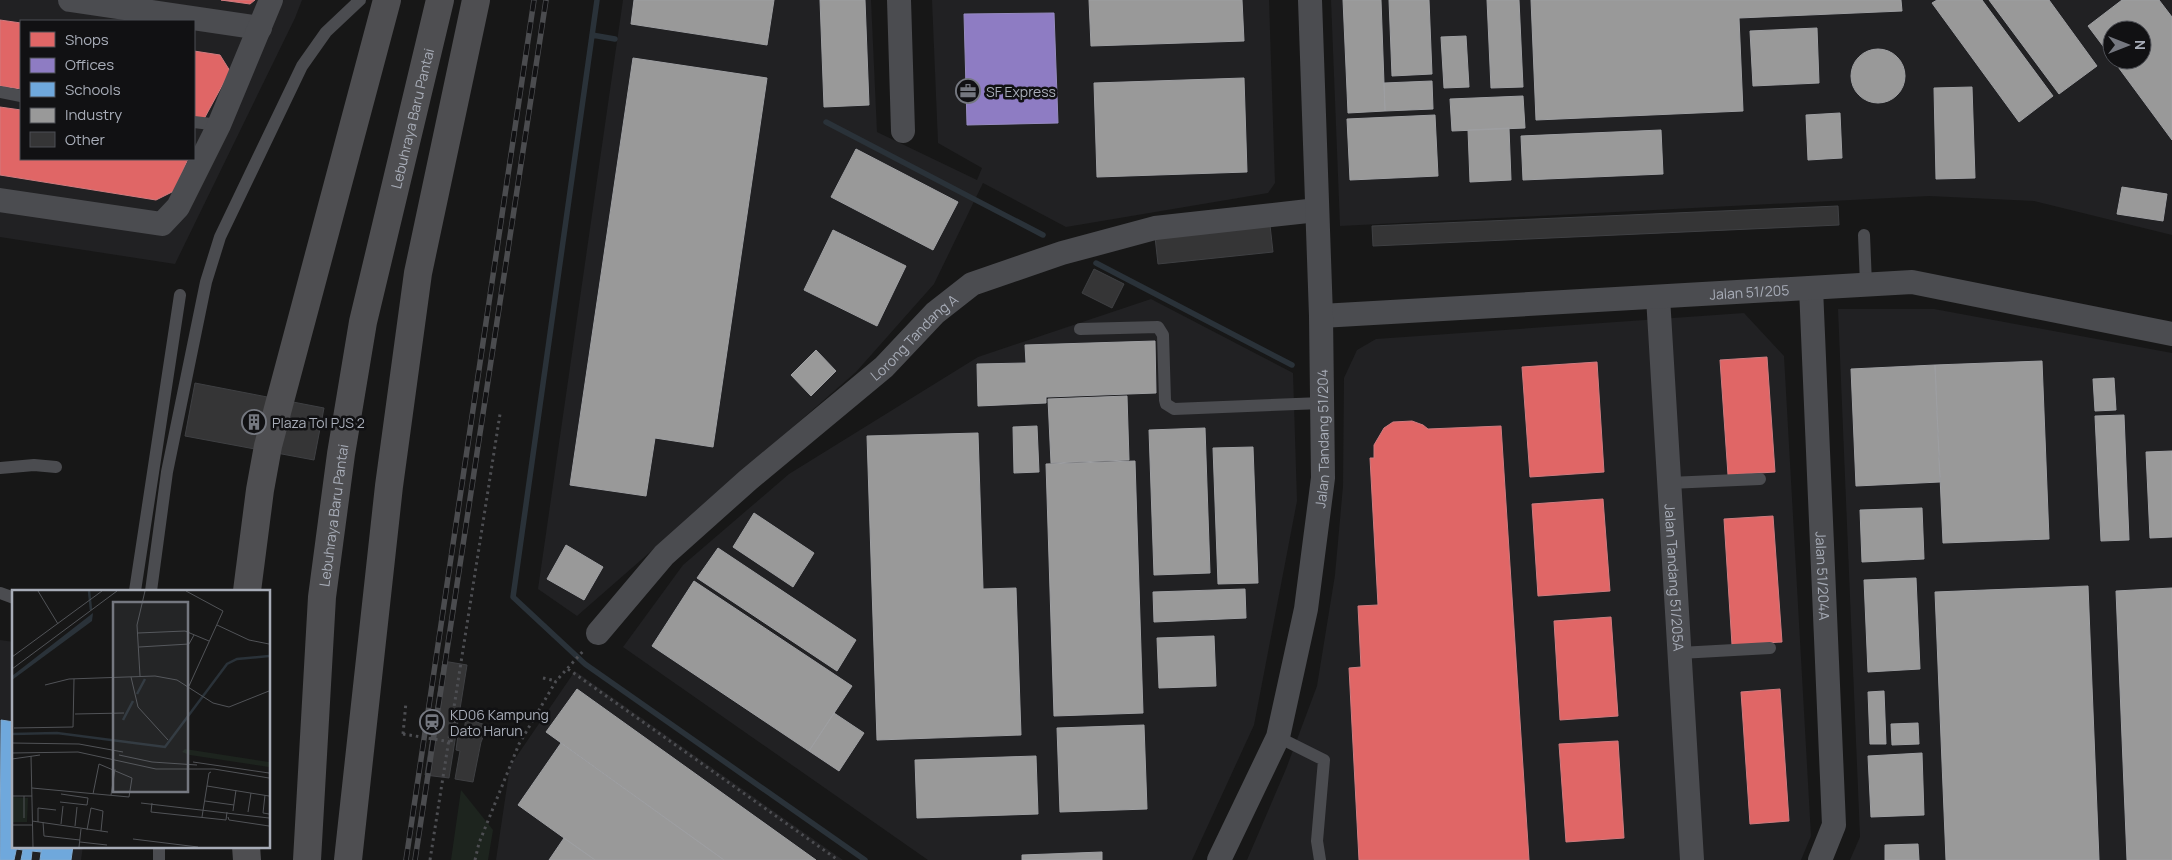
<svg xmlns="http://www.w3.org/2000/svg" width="2172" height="860" font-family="Manrope,sans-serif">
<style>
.built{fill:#212123;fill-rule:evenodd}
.green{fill:#1d241e}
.shops{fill:#e06666;stroke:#cf7b7f}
.offices{fill:#8e7cc3;stroke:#968bc0}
.schools{fill:#6fa8dc;stroke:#80aad1}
.industry{fill:#999;stroke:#9e9fa2}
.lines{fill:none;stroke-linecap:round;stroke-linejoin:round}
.stream{stroke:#2a3239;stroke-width:5.5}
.building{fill:#353536;stroke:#3f4043}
.path{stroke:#4d4e52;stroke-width:3;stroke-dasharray:2.5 4;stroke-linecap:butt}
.service{stroke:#4b4c50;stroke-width:12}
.minor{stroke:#4b4c50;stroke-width:24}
.motorway{stroke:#4e4e51;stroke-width:28}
.rail-casing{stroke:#4b4c4f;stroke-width:5.5}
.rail{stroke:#111113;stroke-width:4;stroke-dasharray:11;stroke-linecap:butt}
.path-bridge{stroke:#4d4e52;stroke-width:3;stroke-dasharray:2.5 4;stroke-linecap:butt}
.labels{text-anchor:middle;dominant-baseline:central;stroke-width:5;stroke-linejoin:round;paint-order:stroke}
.poi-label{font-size:14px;fill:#a8adb8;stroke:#111113;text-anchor:start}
.street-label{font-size:14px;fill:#a8adb8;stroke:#111113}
.inset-river{fill:none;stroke:#2a3239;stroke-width:2.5}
.inset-road{fill:none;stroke:#515357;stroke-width:1}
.view{fill:#757880;fill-opacity:0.15;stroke:#757880;stroke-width:2.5}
.inset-edge{fill:none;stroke:#a8adb8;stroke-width:2.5}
</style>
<rect width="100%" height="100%" fill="#171717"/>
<path class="built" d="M0 0H302L295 18 175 264 0 237ZM21 21H194V159H21Z
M623 0H871L877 132 977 180 982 168 938 143 932 0H1269L1275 183 1268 193 1066 227 983 183 934 284 856 372 577 616 538 589Z
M1331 0H2172V235L2034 201 1929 196 1340 226ZM2112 30H2142V60H2112Z
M1151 299 1293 373 1297 501 1254 725 1192 860H928L623 647 683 565 789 474 978 357Z
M1838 309H1934L2172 353V860H1850L1860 837Z
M1744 313 1784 356 1811 836 1801 860H1247L1286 769 1317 686 1335 575 1343 486 1344 378 1357 350 1376 339Z
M0 640 14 642V846H83L81 860H0Z
M575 671 843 860H496L510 766Z"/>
<path class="green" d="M461 790 493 830 488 860H451Z"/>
<path class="shops" d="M221 0H255L250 4Z
M0 20 21 23V89L0 86Z
M194 51 220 55 230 71 204 119 194 118Z
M0 107 21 110V159H188L174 191 156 200 0 175Z
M1767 357 1775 472 1728 475 1720 360Z
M1597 362 1604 472 1530 477 1522 367Z
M1412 421 1423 425 1428 429 1501 426 1529 860H1359L1349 668 1361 667 1358 606 1378 605 1370 458H1374V445L1384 428 1393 422Z
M1603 499 1610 591 1538 596 1532 504Z
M1773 516 1782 642 1732 645 1724 519Z
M1611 617 1618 716 1560 720 1554 621Z
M1780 689 1789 821 1750 824 1741 692Z
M1618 741 1624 838 1566 842 1559 744Z"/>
<path class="offices" d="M1054 13 1058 123 967 125 964 14Z"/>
<path class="schools" d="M1 720 14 722V846H17L14 860H0Z
M17 846H42L41 852 32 851 31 860H21L23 850 16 849Z
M42 846H73L71 860H40Z"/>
<path class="industry" d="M634 0H774L767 45 631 24Z
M820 0H865L869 105 824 107Z
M1089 0H1242L1244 41 1091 46Z
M1343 0H1381L1385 111 1348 113Z
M1389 0H1429L1432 74 1392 76Z
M1487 0H1519L1523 87 1491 88Z
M1531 0H1901L1902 11 1739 18 1743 111 1536 120Z
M1937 0H1982L2053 96 2019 122 1932 3Z
M1989 0H2049L2097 66 2059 94Z
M2122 0H2159L2172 17V140L2113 60H2142V30H2112V58L2088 26Z
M1817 28 1819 83 1753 86 1750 31Z
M1466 36 1469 87 1444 88 1441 37Z
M1851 76a27 27 0 1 1 54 0a27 27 0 1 1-54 0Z
M633 58 767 78 713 447 655 438 646 496 570 485Z
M1244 78 1247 172 1097 177 1094 83Z
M1432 81 1433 109 1385 111 1384 83Z
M1972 87 1975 178 1936 179 1934 88Z
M1523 96 1525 128 1452 131 1450 99Z
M1840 113 1842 158 1808 160 1806 115Z
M1435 115 1438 176 1350 180 1347 119Z
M1509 128 1511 180 1470 182 1468 130Z
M1661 130 1663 174 1523 180 1521 136Z
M856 149 958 202 933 250 831 197Z
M2122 187 2167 194 2163 221 2117 214Z
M833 230 906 266 877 326 804 290Z
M1155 341 1156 393 1046 397V403L978 406 977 364 1026 363 1025 345Z
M816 350 836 371 811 396 791 375Z
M2042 361 2049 539 1943 543 1935 365Z
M1935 365 1940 482 1856 486 1851 369Z
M2114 378 2116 410 2095 411 2093 379Z
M1127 396 1129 460 1051 463 1048 399Z
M2124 415 2129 540 2101 541 2095 416Z
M1037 426 1039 472 1014 473 1013 427Z
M1205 428 1210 573 1154 575 1149 430Z
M978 433 983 589 1016 588 1021 735 877 740 867 436Z
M1253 447 1258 583 1218 584 1213 448Z
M2172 451V537L2150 538 2146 452Z
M1135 461 1143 713 1054 716 1046 464Z
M1922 508 1924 559 1862 562 1860 510Z
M754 513 814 553 793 587 733 547Z
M566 545 603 567 584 600 547 579Z
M718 548 856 640 837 671 697 578Z
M1916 578 1920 669 1868 672 1864 580Z
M694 581 852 686 809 751 652 646Z
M2088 586 2099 860H1946L1935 592Z
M2172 588V860H2127L2116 591Z
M1245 589 1246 618 1154 622 1153 592Z
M1214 636 1216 686 1159 688 1157 638Z
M577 689 816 860H724L546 732Z
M1884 691 1886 744H1870L1868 692Z
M834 713 864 733 839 771 809 751Z
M1918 723 1919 744 1892 745 1891 724Z
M1144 725 1147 809 1060 812 1057 728Z
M561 743 724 860H595L564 838 518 805Z
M1922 753 1924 815 1871 817 1868 756Z
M1036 756 1038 814 917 818 915 760Z
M564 838 595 860H549Z
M1918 844 1919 860H1885V845Z
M1102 852V860H1022V855Z"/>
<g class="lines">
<path class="stream" d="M597 0 513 597 585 664 865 860
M592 35 615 39
M826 122 1043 235
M1096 263 1292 365"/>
</g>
<path class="building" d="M1838 206 1839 225 1373 246 1372 226Z
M1270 225 1273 252 1158 264 1155 237Z
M1094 269 1124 284 1112 308 1082 293Z
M195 383 324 408 314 460 185 436Z
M443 661 467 665 449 778 425 775Z
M466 718 488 726 481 742 473 782 455 779 460 751 456 750 458 735 463 736Z"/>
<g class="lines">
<path class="path" d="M568 669 838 860
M543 678 556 681
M403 734 406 702
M451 742 457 709
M430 860 500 414
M475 860 479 843 519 744 556 681 585 649"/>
<path class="service" d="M0 92 21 96
M194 122 219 125
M1864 235 1866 284
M1080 329 1158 327 1163 335 1165 400 1166 404 1174 409 1322 403
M0 468 34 465 56 467
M1669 483 1760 479
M135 591 180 295
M151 591 167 472 206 282 220 237 302 66 326 32 360 0
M0 593 14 598
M1680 653 1770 648
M1278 737 1324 760 1317 841 1320 860
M159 860V846"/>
<g class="minor">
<path d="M70 0 260 28"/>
<path d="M899 0 903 131"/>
<path d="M0 200 162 224 178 207 219 125 271 0"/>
<path id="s1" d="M1811 288 1834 825 1820 860"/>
<path id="s2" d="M1658 297 1692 860"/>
<path id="s3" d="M1321 316 1912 282 2172 334"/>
<path id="s4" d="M598 633 664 555 748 480 884 367 935 313 972 284 1062 253 1155 228 1317 210"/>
<path id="s5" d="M1219 860 1278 737 1306 609 1323 478 1321 316 1310 0"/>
</g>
<g class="motorway">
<path d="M247 591 260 490 268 446 387 0"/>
<path d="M246 846 247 860"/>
<path id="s6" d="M307 860 322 597 341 454 363 322 440 0"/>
<path d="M348 860 389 486 418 273 476 0"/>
</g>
<defs>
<path id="rail" d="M406 860 534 0
M415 860 546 0"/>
</defs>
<use href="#rail" class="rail-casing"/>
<use href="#rail" class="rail"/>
<path class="path-bridge" d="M403 734 451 742"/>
</g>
<defs>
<symbol id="office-ring" viewBox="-11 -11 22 22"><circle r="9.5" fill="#111113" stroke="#757880" stroke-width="1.5"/><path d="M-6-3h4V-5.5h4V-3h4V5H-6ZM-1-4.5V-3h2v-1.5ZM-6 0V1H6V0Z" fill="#757880"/></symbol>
<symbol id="building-ring" viewBox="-11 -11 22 22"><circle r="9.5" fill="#111113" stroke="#757880" stroke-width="1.5"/><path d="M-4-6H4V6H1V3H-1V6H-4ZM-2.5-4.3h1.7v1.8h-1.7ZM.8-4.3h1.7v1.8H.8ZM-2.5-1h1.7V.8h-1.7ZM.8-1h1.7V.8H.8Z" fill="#757880"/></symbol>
<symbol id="station-ring" viewBox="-11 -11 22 22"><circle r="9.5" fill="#111113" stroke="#757880" stroke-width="1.5"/><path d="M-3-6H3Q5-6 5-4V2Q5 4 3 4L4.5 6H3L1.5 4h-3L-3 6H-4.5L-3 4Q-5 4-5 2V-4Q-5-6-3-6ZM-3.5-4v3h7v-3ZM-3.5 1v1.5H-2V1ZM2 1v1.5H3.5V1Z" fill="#757880"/></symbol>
</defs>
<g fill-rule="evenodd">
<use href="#office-ring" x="954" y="77" width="28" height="28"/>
<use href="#building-ring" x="240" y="408" width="28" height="28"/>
<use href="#station-ring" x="418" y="708" width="28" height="28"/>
</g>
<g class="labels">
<g class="poi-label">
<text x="986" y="91">SF Express</text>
<text x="272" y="422">Plaza Tol PJS 2</text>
<text x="450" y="714">KD06 Kampung<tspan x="450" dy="16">Dato Harun</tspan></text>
</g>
<g class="street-label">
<text stroke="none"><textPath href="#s6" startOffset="751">Lebuhraya Baru Pantai</textPath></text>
<text stroke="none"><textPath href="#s3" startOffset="429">Jalan 51/205</textPath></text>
<text stroke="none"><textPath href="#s4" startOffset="434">Lorong Tandang A</textPath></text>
<text stroke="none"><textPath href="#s5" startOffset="439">Jalan Tandang 51/204</textPath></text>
<text stroke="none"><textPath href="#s6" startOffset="346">Lebuhraya Baru Pantai</textPath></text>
<text stroke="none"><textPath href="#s1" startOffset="288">Jalan 51/204A</textPath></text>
<text stroke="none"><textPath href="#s2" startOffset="281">Jalan Tandang 51/205A</textPath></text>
</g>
</g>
<g transform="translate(12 590)">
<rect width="258" height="258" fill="#171717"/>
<path d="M173 159 257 172V177L178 165 170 162ZM0 207 16 208 15 232H0Z" fill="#1d241e"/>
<path d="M81 23 80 31 0 90V86Z" fill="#2a3239"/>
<path class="inset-river" d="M77 1 79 20M125 104 133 89M111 130 121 111M0 144 45 143 153 157 215 74 225 69 257 66"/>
<path class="inset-road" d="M26 1 46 34M174 1 211 21 177 96M205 35 237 50 257 54M126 43 173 41 197 51M127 57 177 54 182 45M0 67 90 1M0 79 105 1M128 86 125 35 133 1M119 87 126 117 156 150M33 95 57 89 143 86 165 90 201 113 217 117 257 101M63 124 112 123M2 138 61 137 62 89M0 153 67 154 111 162M0 163 66 162 144 179H202L257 188M107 165 140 172 185 175M19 166 21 257M0 169 28 165M181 172 257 183M195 196 257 206M20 198 117 207 120 188 87 174 81 204M99 205 103 179M253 205 251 223 257 224M0 206H20M12 206V228M193 211 222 215M48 212 75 215 76 208 49 204M129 213 257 228M140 213 139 222 214 230 215 222M221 221 224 200M236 222 239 203M190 227 197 183 199 182M216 227 217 230 257 236M20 231 96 242M26 232V218L44 220M31 232 32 246 68 250M49 234 51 216M0 235H21M63 236 65 217M75 240 79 218 91 221 89 241M121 249 186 257M68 252 95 255M67 257 69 239"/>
<path class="view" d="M101 12H176V202H101Z"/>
<rect width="258" height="258" class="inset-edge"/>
</g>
<rect x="20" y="20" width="175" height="140" fill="#111113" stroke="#4d4f55"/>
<rect x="30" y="32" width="25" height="15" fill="#e06666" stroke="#4d4f55"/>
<text x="65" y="45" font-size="15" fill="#a8adb8">Shops</text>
<rect x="30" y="58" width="25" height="15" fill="#8e7cc3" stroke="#4d4f55"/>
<text x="65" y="70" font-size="15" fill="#a8adb8">Offices</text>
<rect x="30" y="82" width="25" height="15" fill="#6fa8dc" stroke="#4d4f55"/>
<text x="65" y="95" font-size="15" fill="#a8adb8">Schools</text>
<rect x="30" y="108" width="25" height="15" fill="#999999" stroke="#4d4f55"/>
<text x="65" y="120" font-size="15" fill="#a8adb8">Industry</text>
<rect x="30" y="132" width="25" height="15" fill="#353536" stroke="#4d4f55"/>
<text x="65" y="145" font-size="15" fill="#a8adb8">Other</text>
<g transform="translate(2127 45) rotate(90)"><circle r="24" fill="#111113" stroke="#4d4f55"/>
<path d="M0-4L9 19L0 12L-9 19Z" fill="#757880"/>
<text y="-8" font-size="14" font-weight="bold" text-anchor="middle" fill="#a8adb8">N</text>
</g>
</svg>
